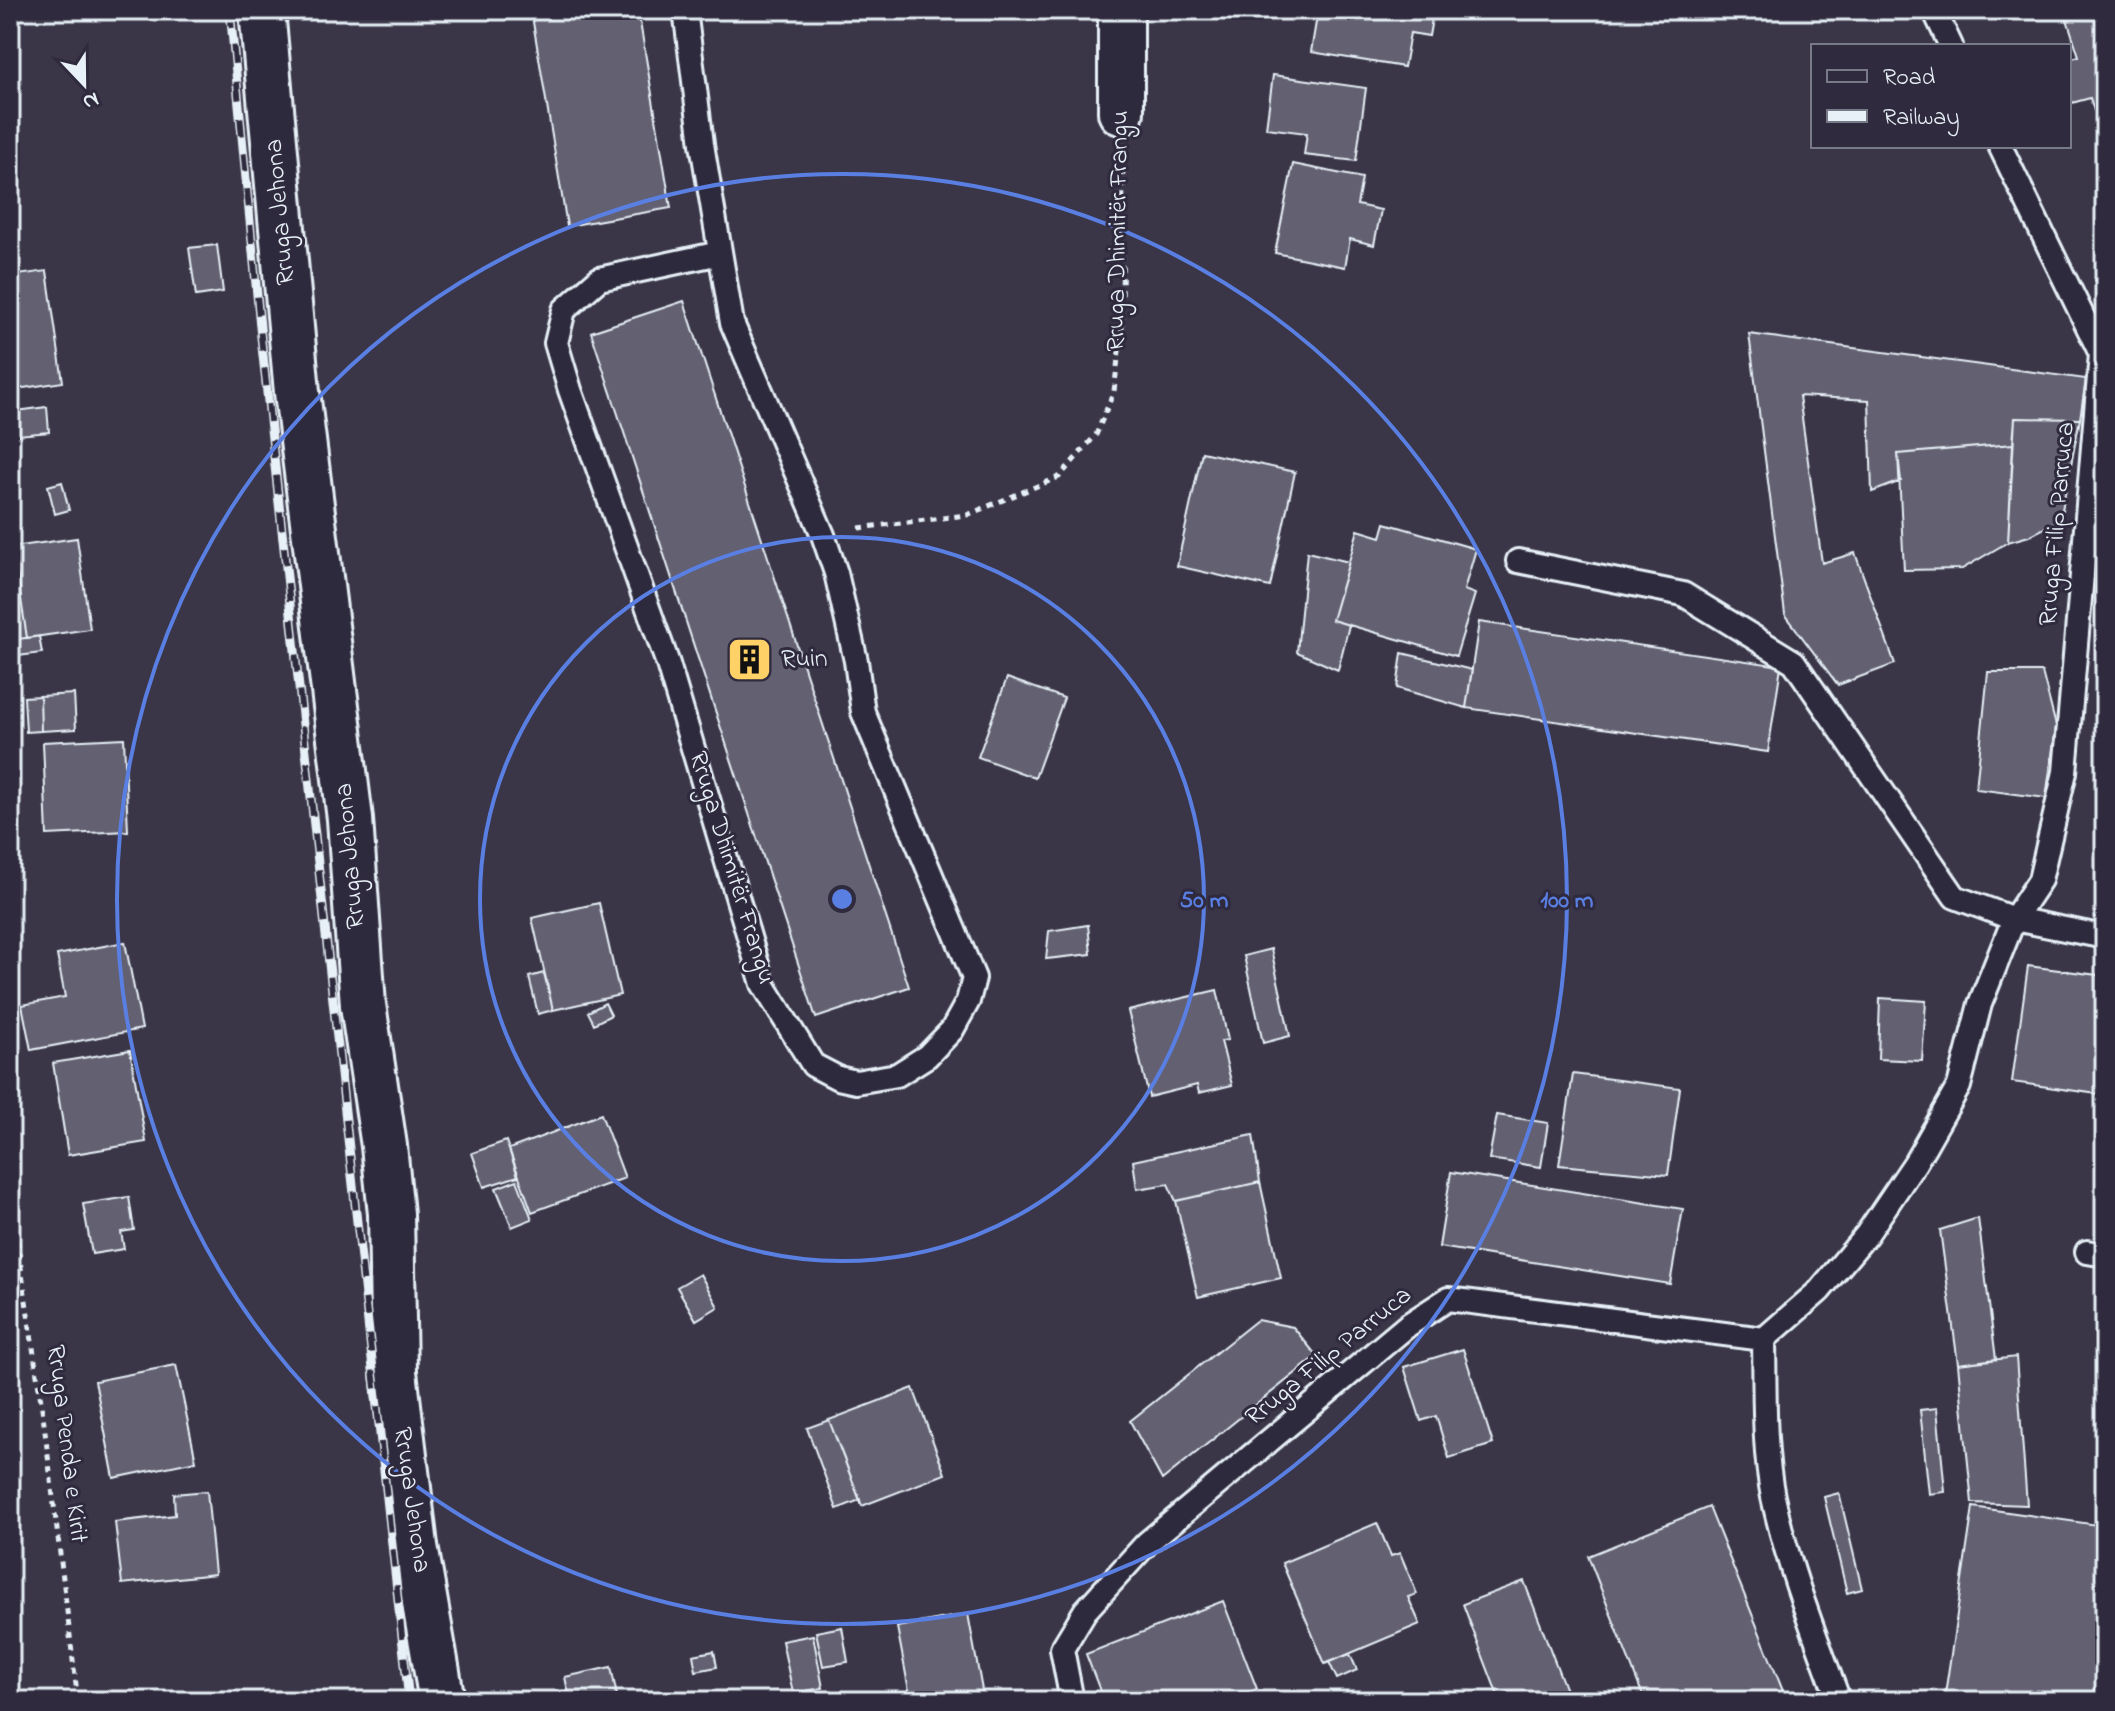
<svg xmlns="http://www.w3.org/2000/svg" width="2115" height="1711" font-family="'Indie Flower',sans-serif">
<style>
.building{fill:#636171;stroke:#e8f1f8;stroke-width:2}
.lines{fill:none;stroke-linecap:round;stroke-linejoin:round}
.lane-casing{stroke:#e8f1f8;stroke-width:28}
.street-casing{stroke:#e8f1f8;stroke-width:50}
.path{stroke:#e8f1f8;stroke-width:5;stroke-dasharray:6 6;stroke-linecap:butt}
.lane{stroke:#2f2a3d;stroke-width:22}
.street{stroke:#2f2a3d;stroke-width:44}
.rail-casing{stroke:#e8f1f8;stroke-width:9}
.rail{stroke:#2f2a3d;stroke-width:6;stroke-dasharray:18;stroke-linecap:butt}
.ring{fill:none;stroke:#5a7fe2;stroke-width:4}
.labels{text-anchor:middle;dominant-baseline:central;stroke-width:6;stroke-linejoin:round;paint-order:stroke}
.street-label{font-size:26px;fill:#e8f1f8;stroke:#2f2a3d}
.poi-label{font-size:26px;fill:#e8f1f8;stroke:#2f2a3d;text-anchor:start}
.centre{fill:#5a7fe2;stroke:#2f2a3d;stroke-width:4}
.ring-label{font-size:24px;text-anchor:middle;font-weight:bold;fill:#5a7fe2;stroke:#2f2a3d;stroke-width:6;stroke-linejoin:round;paint-order:stroke}
</style>
<rect width="100%" height="100%" fill="#3a3648"/>
<filter id="ink" filterUnits="userSpaceOnUse"><feTurbulence type="fractalNoise" baseFrequency=".0125" numOctaves="2"/><feDisplacementMap in="SourceGraphic" scale="16" xChannelSelector="R" yChannelSelector="G"/><feConvolveMatrix kernelMatrix="1 2 1 2 8 2 1 2 1" color-interpolation-filters="sRGB"/></filter>
<g filter="url(#ink)">
<path class="building" d="M531 10H638L671 208 567 226Z
M1318 10H1415L1433 13 1429 36 1410 33 1404 67 1311 52Z
M2064 10H2105V145L2090 98 2072 103 2069 92V59L2079 56Z
M1273 75 1366 88 1356 161 1304 155 1307 133 1266 128Z
M1293 164 1362 178 1357 205 1381 210 1374 245 1350 239 1345 267 1275 253Z
M217 245 223 292 196 296 189 248Z
M47 271 63 382 10 390V276Z
M684 301 909 987 816 1018 591 332Z
M1749 334 2086 379 2080 419 2015 418 2013 444 1898 454 1901 481 1872 492 1869 400 1799 396 1822 563 1855 553 1895 664 1838 685 1785 614Z
M47 407 49 432 18 435 16 411Z
M2015 418 2080 419 2060 520 2029 536 2008 542Z
M2013 444 2008 542 1962 569 1904 570 1898 454Z
M1202 452 1295 472 1270 587 1177 566Z
M62 482 69 510 55 514 48 486Z
M1385 523 1476 549 1464 590 1475 594 1456 656 1332 620 1358 530 1381 537Z
M77 538 90 629 27 638 13 547Z
M10 547H13L27 638 10 640Z
M1307 552 1349 562 1332 620 1349 625 1338 670 1297 652Z
M1479 622 1781 666 1768 752 1466 708Z
M39 636 42 653 10 657V640Z
M1402 653 1472 670 1466 708 1397 688Z
M1988 672H2042L2056 726 2046 798 1976 789Z
M1007 678 1064 698 1035 778 978 757Z
M74 694 76 729 41 731 40 696Z
M40 696 41 731 26 732 24 697Z
M124 738 128 831 47 835 43 742Z
M599 903 620 995 553 1010 532 918Z
M1088 925 1091 954 1046 959 1049 931Z
M125 942 142 1029 31 1050 22 1005 65 997 57 955Z
M1271 949 1290 1036 1263 1043 1244 956Z
M2028 966 2105 976V1095L2012 1082Z
M544 973 553 1010 538 1014 529 977Z
M1217 990 1228 1040 1221 1041 1232 1085 1199 1093 1197 1085 1149 1097 1128 1011Z
M1880 998 1926 1001 1922 1061 1878 1059Z
M605 1003 611 1015 594 1024 588 1012Z
M130 1050 146 1142 68 1155 53 1063Z
M1573 1074 1680 1088 1668 1175 1559 1165Z
M601 1114 625 1178 532 1212 509 1149Z
M1497 1115 1548 1123 1541 1167 1489 1159Z
M1253 1135 1260 1182 1176 1201 1168 1184 1137 1189 1133 1161Z
M506 1141 518 1176 484 1187 472 1153Z
M1451 1172 1683 1209 1670 1284 1439 1247Z
M517 1180 532 1219 512 1227 496 1188Z
M1260 1182 1281 1278 1198 1297 1176 1201Z
M129 1197 134 1230 121 1232 124 1249 92 1254 83 1204Z
M1978 1218 1996 1359 1958 1364 1940 1230Z
M700 1274 718 1307 696 1320 677 1287Z
M1257 1320 1293 1327 1317 1356 1162 1480 1130 1421Z
M1463 1349 1493 1444 1449 1458 1436 1416 1421 1421 1404 1367Z
M2016 1357 2027 1505 1972 1503 1958 1364Z
M176 1365 196 1461 114 1478 95 1381Z
M913 1388 945 1474 862 1506 829 1420Z
M1937 1408 1945 1492 1929 1494 1920 1410Z
M829 1420 860 1500 837 1509 807 1428Z
M207 1491 215 1574 122 1584 115 1522 175 1515 174 1494Z
M1839 1493 1862 1589 1847 1593 1824 1497Z
M1709 1507 1787 1701H1645L1588 1556Z
M1973 1507 2105 1526V1629L2094 1701H1944Z
M1377 1523 1391 1556 1400 1553 1417 1594 1408 1597 1420 1624 1325 1664 1282 1563Z
M1524 1581 1570 1701H1500L1463 1604Z
M1223 1601 1257 1689 1228 1701H1104L1086 1654Z
M968 1614 984 1701H911L897 1627Z
M842 1627 848 1662 823 1666 816 1632Z
M813 1635 823 1688 793 1693 782 1641Z
M714 1651 717 1667 696 1671 693 1655Z
M1350 1654 1357 1670 1337 1679 1329 1662Z
M611 1667 618 1701H545L544 1695 568 1691 565 1677Z"/>
<g class="lines">
<defs>
<path id="lane" d="M685 10 702 144 732 323 823 535 836 573 856 661 863 712 974 978 968 1001 952 1030 927 1056 897 1075 856 1082 838 1078 813 1065 763 984 668 664 570 390 556 343 564 310 599 279 720 253
M1934 10 1951 46
M1518 561 1683 594 1794 662 1955 897 2014 919 2105 937
M2087 1252 2105 1255
M1764 1339C1765 1391 1763 1446 1773 1497 1788 1567 1815 1635 1839 1701
M1072 1701 1062 1649 1085 1611 1147 1543 1408 1325 1448 1299 1764 1339 1819 1291 1867 1234 1915 1163 1959 1086 1980 1004 2014 919 2040 880 2065 772 2101 354 2000 146"/>
<path id="street" d="M262 10 297 392 350 819 363 1005 384 1146 391 1214 394 1372 415 1546 442 1701
M1121 112V10"/>
</defs>
<use href="#lane" class="lane-casing"/>
<use href="#street" class="street-casing"/>
<path class="path" d="M859 528 967 515 1059 477 1096 435 1114 391 1122 327 1123 157
M10 1193 43 1415 78 1701"/>
<use href="#lane" class="lane"/>
<use href="#street" class="street"/>
<defs>
<path id="rail" d="M230 10 261 337 409 1701"/>
</defs>
<use href="#rail" class="rail-casing"/>
<use href="#rail" class="rail"/>
</g>
</g>
<g class="ring">
<circle cx="842" cy="899" r="362"/>
<circle cx="842" cy="899" r="725"/>
</g>
<defs>
<symbol id="building-square" viewBox="-11 -11 22 22"><rect x="-9" y="-9" width="18" height="18" rx="4" fill="#ffd166" stroke="#2f2a3d"/><path d="M-4-6H4V6H1V3H-1V6H-4ZM-2.5-4.3h1.7v1.8h-1.7ZM.8-4.3h1.7v1.8H.8ZM-2.5-1h1.7V.8h-1.7ZM.8-1h1.7V.8H.8Z" fill="#111"/></symbol>
</defs>
<g fill-rule="evenodd">
<use href="#building-square" x="724" y="634" width="51" height="51"/>
</g>
<g class="labels">
<g class="street-label">
<text transform="translate(281 212) rotate(-95)">Rruga Jehona</text>
<text transform="translate(1119 231) rotate(-89)">Rruga Dhimitër Frangu</text>
<text transform="translate(2058 524) rotate(-85)">Rruga Filip Parruca</text>
<text transform="translate(351 856) rotate(-95)">Rruga Jehona</text>
<text transform="translate(731 868) rotate(73)">Rruga Dhimitër Frangu</text>
<text transform="translate(1329 1357) rotate(-39)">Rruga Filip Parruca</text>
<text transform="translate(66 1444) rotate(83)">Rruga Penda e Kirit</text>
<text transform="translate(411 1500) rotate(82)">Rruga Jehona</text>
</g>
<g class="poi-label">
<text x="781" y="660">Ruin</text>
</g>
</g>
<circle cx="842" cy="899" r="12" class="centre"/>
<g class="ring-label">
<text x="1204" y="907">50 m</text>
<text x="1567" y="907">100 m</text>
</g>
<rect width="2115" height="1711" fill="none" stroke="#2f2a3d" stroke-width="40"/>
<rect x="20" y="20" width="2075" height="1671" fill="none" stroke="#e8f1f8" stroke-width="3" filter="url(#ink)"/>
<rect x="1811" y="44" width="260" height="104" fill="#2f2a3d" stroke="#797a88" stroke-width="2"/>
<rect x="1827" y="70" width="40" height="12" fill="#2f2a3d" stroke="#797a88" stroke-width="2"/>
<text x="1883" y="84" font-size="24" fill="#e8f1f8">Road</text>
<rect x="1827" y="110" width="40" height="12" fill="#e8f1f8" stroke="#797a88" stroke-width="2"/>
<text x="1883" y="124" font-size="24" fill="#e8f1f8">Railway</text>
<g transform="translate(84 84) rotate(158)" stroke="#2f2a3d" stroke-width="6" paint-order="stroke">
<path d="M0-6L14 30L0 20L-14 30Z" fill="#e8f1f8"/>
<text y="-12" font-size="22" font-weight="bold" text-anchor="middle" fill="#e8f1f8">N</text>
</g>
</svg>
